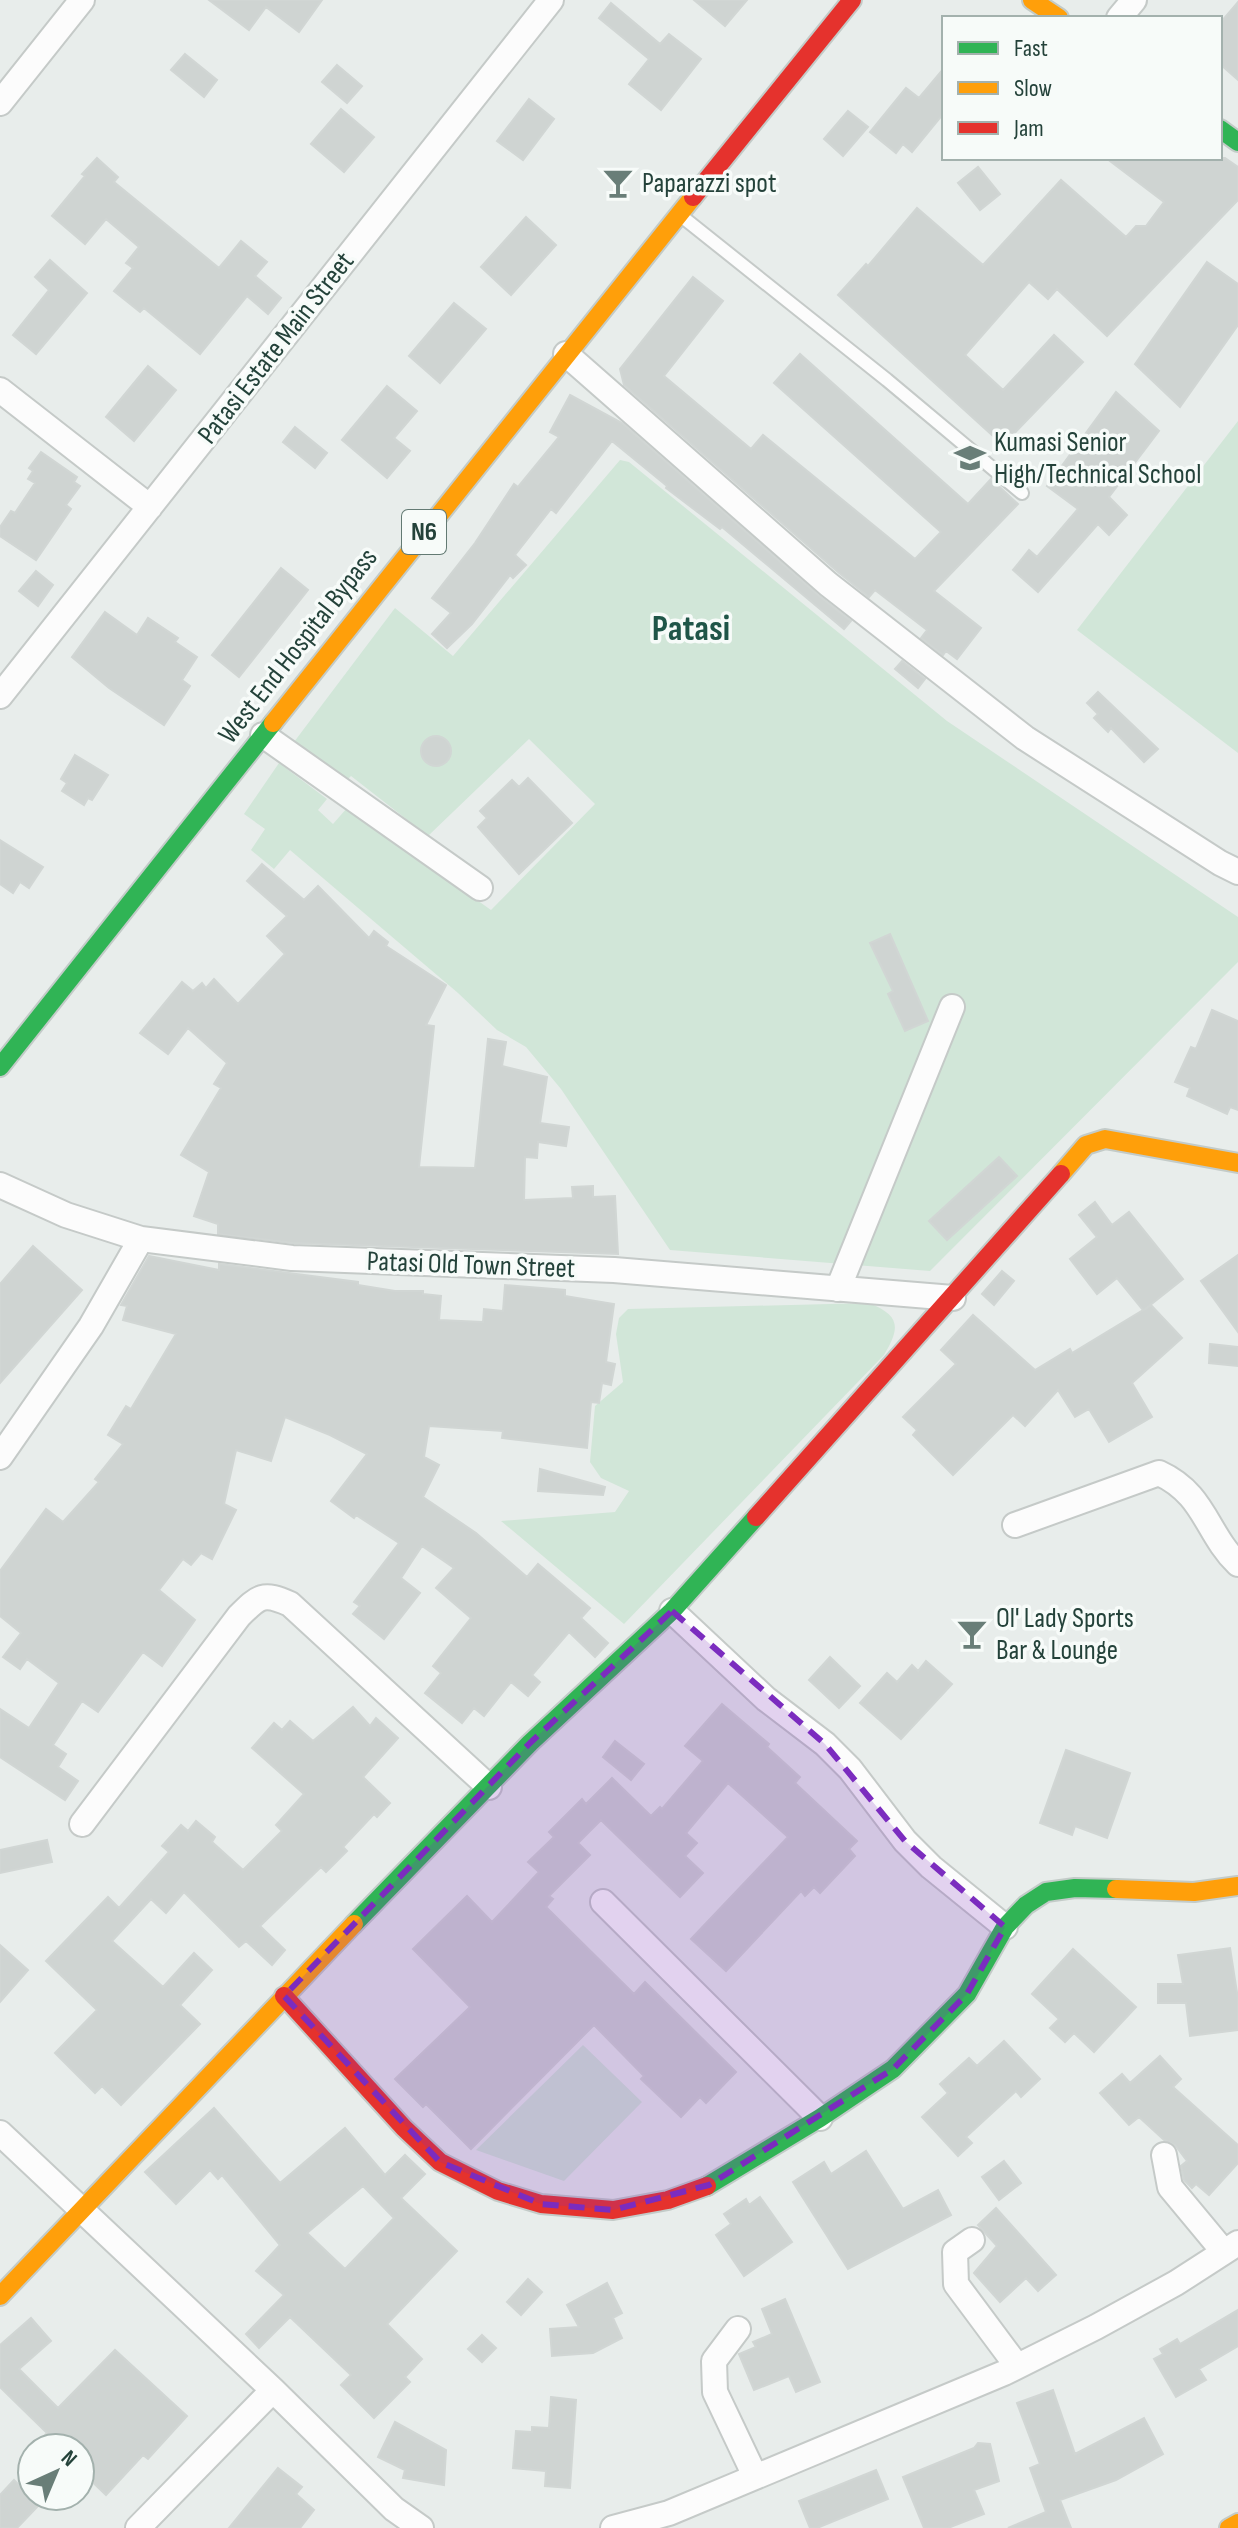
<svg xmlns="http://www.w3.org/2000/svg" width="1238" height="2528" font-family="'Sofia Sans Condensed',sans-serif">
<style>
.green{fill:#d1e6d8}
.building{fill:#cfd4d2;stroke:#d1d6d4;stroke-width:2;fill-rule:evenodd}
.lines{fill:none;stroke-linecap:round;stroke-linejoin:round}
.lane-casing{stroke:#c5cac8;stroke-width:16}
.street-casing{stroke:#c5cac8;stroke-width:28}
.fast-casing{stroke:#c3cbc8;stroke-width:22}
.slow-casing{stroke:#c3cbc8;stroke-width:22}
.jam-casing{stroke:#c3cbc8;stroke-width:22}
.lane{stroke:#fcfcfc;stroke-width:12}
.street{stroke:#fcfcfc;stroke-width:24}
.fast{stroke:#30b455;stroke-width:18}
.slow{stroke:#ff9f0a;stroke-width:18}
.jam{stroke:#e5322d;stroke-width:18}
.marked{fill:#7b2cbf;fill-opacity:0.2;stroke:#7b2cbf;stroke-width:6;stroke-dasharray:16 10;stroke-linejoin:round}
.labels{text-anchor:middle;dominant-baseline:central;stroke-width:7;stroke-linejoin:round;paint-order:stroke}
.shield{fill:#f7fbf9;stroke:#637a73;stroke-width:2}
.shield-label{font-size:26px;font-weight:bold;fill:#24423a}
.poi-label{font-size:28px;fill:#24423a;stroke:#f7fbf9;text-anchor:start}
.street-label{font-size:28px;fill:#24423a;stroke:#f7fbf9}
.district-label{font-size:36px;font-weight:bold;fill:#1f5548;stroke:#f7fbf9}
</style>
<rect width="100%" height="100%" fill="#e8edeb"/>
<path class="green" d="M1238 421V753L1077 630Z
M620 460 629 462 947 721 1238 917V962L930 1271 670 1250 561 1089 526 1047 497 1030 458 993 290 850 274 869 251 850 265 829 244 814 279 763 327 799 318 810 333 824 347 808 491 910 595 804 529 739 428 836 351 776 347 780 294 742 395 608 453 656Z
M869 1303C901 1316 900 1328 884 1355L624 1624 501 1521 615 1512 629 1491 601 1478 590 1462 595 1406 623 1382 616 1334 619 1318 628 1309Z
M583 2045 642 2102 564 2181 476 2150Z"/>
<path class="building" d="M209 0H322L299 32 266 7 249 30Z
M694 0H747L725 26Z
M1238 2V80L1220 64V23Z
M611 3 660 44 669 34 701 59 661 110 629 84 649 59 599 18Z
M185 54 217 80 204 97 171 70Z
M337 65 362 86 347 103 322 82Z
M944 68V113L912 152 903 144 896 153 870 132 906 88 919 98Z
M529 99 554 119 523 160 497 141Z
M341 109 374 137 344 172 311 144Z
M848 111 868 127 843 156 824 139Z
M97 158 118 177 114 182 219 268 241 241 267 262 255 276 281 298 268 314 247 296 200 354 144 308 140 312 114 291 133 268 126 263 139 247 106 219 85 244 52 216 85 176 82 174Z
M1106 158H1225L1238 167V200L1107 336 1057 289 1048 299 1029 282 965 355 1003 390 1054 335 1083 362 1003 445 838 295 866 264 868 266 917 208 983 265 1061 180 1126 237 1136 226H1146L1164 202Z
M978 167 1000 194 980 210 958 183Z
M526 217 556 245 511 295 481 267Z
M50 260 87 293 36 354 13 335 49 290 35 277Z
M1207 262 1238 284V325L1180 407 1135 364Z
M693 277 723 301 664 376 751 449 763 435 915 559 941 532 774 383 800 354 968 504 991 479 1018 504 934 591 981 628 957 659 946 651 943 655 921 638 927 630 875 590 869 597 838 572 624 385 620 369Z
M454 303 486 329 440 383 409 356Z
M148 366 176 390 134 441 106 417Z
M387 386 417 411 394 438 410 451 387 478 342 440Z
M1116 392 1159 431 1109 497 1127 515 1109 535 1098 524 1038 592 1013 570 1029 550 1037 557 1078 509 1047 486Z
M570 395 622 423 818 595 851 621 844 629 722 527 720 529 666 488 667 486 612 441 556 513 551 509 515 555 526 565 513 578 510 575 472 624 447 648 432 634 451 613 432 598 475 543 514 484 518 487 559 437 550 432Z
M295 427 327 453 315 468 283 442Z
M41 452 77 477 74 482 80 486 66 505 71 509 36 560 0 536V527L11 511 15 513 35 483 28 479 33 471 29 468Z
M281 568 308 590 239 677 212 655Z
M36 571 53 585 38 606 19 591Z
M105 612 137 635 148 618 178 638 175 642 197 657 182 680 190 686 164 725 109 688 72 657Z
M902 661 925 679 918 688 895 669Z
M1098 692 1158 749 1144 762 1111 728 1108 732 1094 718 1098 714 1087 703Z
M421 751a15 15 0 1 1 30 0a15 15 0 1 1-30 0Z
M75 755 108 775 92 800 88 798 84 805 62 791 67 783 61 779Z
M528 778 572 823 519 874 478 827 487 818 480 811 512 780 519 787Z
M0 840 43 867 29 888 20 882 13 893 0 884Z
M262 864 304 900 318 886 369 938 374 931 388 942 386 946 446 985 426 1025 434 1026 419 1167 475 1168 488 1039 506 1042 502 1066 547 1077 540 1123 569 1127 566 1146 538 1142 537 1158 525 1157 524 1200 573 1198 572 1187 593 1186V1197L615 1196 618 1254 293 1243 218 1234V1224L194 1216 209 1172 181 1155 221 1088 214 1084 227 1063 188 1028 168 1054 140 1033 182 982 193 991 202 983 206 988 214 979 238 1004 285 954 267 936 287 916 247 881Z
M890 934 928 1021 905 1031 888 994 893 991 870 943Z
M1212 1010 1238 1021V1110L1230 1107 1227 1114 1187 1096 1190 1088 1175 1082 1191 1047 1196 1049Z
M999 1157 1017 1176 947 1240 929 1221Z
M1095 1202 1112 1225 1129 1212 1183 1279 1144 1310 1151 1305 1182 1338 1132 1383 1152 1417 1109 1442 1089 1409 1075 1417 1058 1390 1025 1426 1013 1415 953 1475 913 1435 917 1430 903 1417 956 1364 941 1350 973 1315 1035 1370 1070 1349 1072 1353 1143 1310 1117 1278 1097 1294 1070 1259 1097 1237 1079 1215Z
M33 1246 82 1290 0 1383V1284Z
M1238 1255V1332L1201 1281Z
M149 1256 219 1270V1264L358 1282V1285L395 1291H423V1294L441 1296 439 1320 483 1322 484 1309 503 1311 505 1285 565 1290V1296L614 1304 606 1362 615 1364 611 1385 602 1383 599 1403 591 1402 587 1448 502 1438 503 1431 429 1426 424 1457 439 1465 423 1497 476 1533 527 1577 538 1564 590 1608 581 1618 608 1643 595 1657 569 1632 532 1675 540 1682 528 1696 511 1682 484 1716 474 1708 462 1723 425 1693 441 1673 433 1666 471 1618 436 1588 454 1568 422 1546 401 1578 420 1593 384 1639 353 1614 360 1606 354 1602 399 1543 356 1515 354 1518 331 1501 367 1454 330 1435 285 1417 271 1461 236 1450 224 1504 236 1510 212 1559 201 1553 191 1565 183 1559 159 1590 195 1620 162 1666 143 1652 98 1712 82 1701 53 1745 66 1754 58 1767 78 1781 65 1800 0 1757V1709L29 1728 59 1683 27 1659 20 1669 3 1657 21 1633 0 1616V1571L46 1509 63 1522 99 1482 95 1479 123 1444 108 1435 126 1406 131 1409 176 1334 123 1320 127 1306 121 1305Z
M1002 1271 1014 1281 994 1305 982 1294Z
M1210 1344 1238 1347V1366L1209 1363Z
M540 1469 605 1487 603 1495 538 1491Z
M830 1657 860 1686 839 1708 809 1680Z
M926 1661 952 1684 901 1739 860 1703 887 1673 897 1682 912 1665 918 1671Z
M722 1704 769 1744 767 1747 800 1777 795 1783 857 1841 849 1849 855 1856 820 1893 814 1887 805 1896 801 1891 726 1971 691 1939 788 1837 728 1783 686 1833 697 1843 685 1856 703 1873 680 1897 601 1820 578 1843 590 1855 549 1896 553 1899 546 1907 634 1994 645 1982 736 2072 706 2103 700 2097 681 2117 641 2079 644 2076 594 2025 471 2149 426 2104 423 2107 395 2079 470 2007 413 1949 467 1896 492 1922 539 1872 528 1862 554 1837 549 1832 582 1799 586 1804 612 1778 651 1816 660 1807 662 1809 703 1761 685 1746Z
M353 1707 370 1726 376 1718 398 1738 363 1777 390 1803 377 1817 374 1814 343 1847 347 1851 326 1872 321 1867 260 1926 285 1950 272 1965 246 1941 239 1947 184 1892 166 1913 151 1899 112 1941 163 1987 194 1953 212 1970 180 2005 200 2024 121 2105 102 2086 95 2093 55 2053 97 2010 46 1961 108 1897 119 1908 169 1852 162 1846 181 1825 188 1831 196 1821 215 1837 212 1842 243 1870 282 1831 276 1825 304 1794 252 1748 274 1723 282 1730 290 1721 313 1741Z
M615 1741 644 1764 631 1780 603 1757Z
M1066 1750 1130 1773 1107 1838 1075 1826 1072 1835 1040 1823Z
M47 1840 52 1862 0 1873V1850Z
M0 1945 28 1970 0 2002Z
M1230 1948 1238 1999V2030L1190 2036 1186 2003H1158V1984H1183L1178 1955Z
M1073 1949 1136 2007 1094 2052 1074 2033 1065 2042 1050 2028 1059 2019 1032 1994Z
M1004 2041 1040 2079 1021 2097 1016 2091 966 2137 972 2143 958 2156 922 2117 948 2093 940 2084 969 2058 977 2066Z
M1160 2056 1181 2079 1173 2087 1238 2145V2163L1209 2195 1196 2184 1192 2188 1184 2180 1181 2166 1187 2161 1175 2145 1164 2140 1139 2117 1129 2125 1100 2093 1122 2074 1130 2083Z
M214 2108 280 2183 345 2128 385 2175 405 2155 425 2174 401 2198 457 2251 387 2324 422 2359 405 2377 410 2382 374 2418 341 2385 351 2375 290 2317 259 2348 246 2334 284 2295 256 2271 280 2245 222 2175 218 2179 210 2170 176 2204 145 2172ZM363 2186 394 2218 345 2269 307 2233Z
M866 2151 903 2209 938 2190 951 2215 848 2269 793 2182 824 2162 831 2174Z
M1004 2161 1021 2183 999 2200 982 2177Z
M760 2197 792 2242 744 2276 716 2235 731 2224 724 2214 746 2199 749 2205Z
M996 2208 1056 2275 1038 2291 1026 2278 1000 2302 974 2273 997 2246 978 2225Z
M528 2279 542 2292 521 2315 507 2302Z
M607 2283 622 2313 613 2318 622 2338 593 2353 552 2356 550 2329 579 2327 567 2305Z
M785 2299 820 2382 796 2392 789 2376 754 2390 739 2354 756 2347 753 2342 772 2334 762 2309Z
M1238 2310V2346L1199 2369 1206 2380 1176 2397 1154 2359 1163 2354 1160 2349 1177 2339 1180 2344Z
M31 2318 51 2341 19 2369 58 2408 115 2350 187 2416 148 2459 143 2455 106 2495 80 2470V2448H57L44 2436 47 2433 0 2387V2345Z
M482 2335 496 2348 482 2362 468 2349Z
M1053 2390 1075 2454 1144 2418 1163 2454 1116 2480 1060 2500 1071 2528H1008L1046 2512 1030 2468 1040 2464 1017 2403Z
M551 2397 576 2400 570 2488 545 2486 546 2471 513 2468 516 2431 532 2432V2427L549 2428Z
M395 2422 446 2450 444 2485 403 2478 405 2470 378 2457Z
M978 2443 990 2444 999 2481 974 2490 984 2514 948 2528H924L903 2477 974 2448Z
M278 2468 302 2487 296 2494 314 2510 300 2528H229Z
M876 2470 888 2499 817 2528H810L799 2501Z
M14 2480 39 2505 17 2528H0V2495Z"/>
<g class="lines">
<defs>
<path id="lane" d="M685 219 887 380 1022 493"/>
<path id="street" d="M1119 18 1134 0
M0 103 82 0
M566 354 828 584 1025 738 1220 863 1238 872
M0 390 150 507
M0 696 551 0
M263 735 480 888
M0 1185 66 1215 141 1239 292 1258 614 1270 953 1298
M838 1289 952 1007
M0 1457 91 1326 141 1239
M1015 1525 1159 1473C1205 1494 1206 1533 1238 1564
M672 1611 766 1699 825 1744 850 1769 905 1841 931 1867 1005 1927
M82 1824 239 1616C259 1596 263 1592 290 1604L489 1787
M603 1902 820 2118
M0 2133 273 2390 394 2509 421 2528
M1164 2155 1170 2187 1224 2252
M972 2240 955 2252 956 2284 1017 2366
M738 2329 714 2361 715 2392 755 2476
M138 2528 273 2390
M613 2528 669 2513 1004 2373 1096 2327 1176 2283 1238 2243"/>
<path id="fast" d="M1220 129 1238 142
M0 1067 273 723
M354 1924 530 1743 672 1611 756 1517
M707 2186 820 2118 893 2069 967 1994 1005 1927 1026 1905 1046 1892 1075 1888 1116 1889"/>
<path id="slow" d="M1032 0 1059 18
M273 723 693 197
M1061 1174 1086 1145 1105 1139 1238 1163
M1116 1889 1194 1892 1238 1886
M0 2296 354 1924
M1229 2528 1238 2523"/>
<path id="jam" d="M693 197 852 0
M756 1517 1061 1174
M284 1996 404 2128 440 2162 498 2191 541 2204 613 2210 668 2200 707 2186"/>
</defs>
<use href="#lane" class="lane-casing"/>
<use href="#street" class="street-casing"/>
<use href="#fast" class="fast-casing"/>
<use href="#slow" class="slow-casing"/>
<use href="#jam" class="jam-casing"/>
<use href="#lane" class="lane"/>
<use href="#street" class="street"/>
<use href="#fast" class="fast"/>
<use href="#slow" class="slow"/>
<use href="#jam" class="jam"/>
</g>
<path class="marked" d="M672 1611 825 1744 905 1841 1005 1927 967 1994 893 2069 709 2185 613 2210 541 2204 440 2162 284 1996 530 1743Z"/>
<defs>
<symbol id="bar-bare" viewBox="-9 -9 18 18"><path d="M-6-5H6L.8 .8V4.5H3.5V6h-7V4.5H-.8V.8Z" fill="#697e78" stroke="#f7fbf9" stroke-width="2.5" paint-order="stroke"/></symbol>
<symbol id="school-bare" viewBox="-9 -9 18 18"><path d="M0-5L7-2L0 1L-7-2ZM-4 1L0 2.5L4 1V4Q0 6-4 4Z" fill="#697e78" stroke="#f7fbf9" stroke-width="2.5" paint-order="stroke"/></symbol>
</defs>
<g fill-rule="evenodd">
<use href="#bar-bare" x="596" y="161" width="44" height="44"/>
<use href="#school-bare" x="948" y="436" width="44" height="44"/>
<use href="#bar-bare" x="950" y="1612" width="44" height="44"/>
</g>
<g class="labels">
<rect class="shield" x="402" y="510" width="44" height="44" rx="6"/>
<g class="shield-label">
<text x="424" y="532">N6</text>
</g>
<g class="poi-label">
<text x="642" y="183">Paparazzi spot</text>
<text x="994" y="442">Kumasi Senior<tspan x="994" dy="32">High/Technical School</tspan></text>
<text x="996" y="1618">Ol' Lady Sports<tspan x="996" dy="32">Bar &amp; Lounge</tspan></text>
</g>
<g class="street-label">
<text transform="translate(276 348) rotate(-52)">Patasi Estate Main Street</text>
<text transform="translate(298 646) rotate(-52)">West End Hospital Bypass</text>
<text transform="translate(471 1265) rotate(2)">Patasi Old Town Street</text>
</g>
<g class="district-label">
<text x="691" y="629">Patasi</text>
</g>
</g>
<rect x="942" y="16" width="280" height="144" fill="#f7fbf9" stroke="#a3b1ad" stroke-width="2"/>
<rect x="958" y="42" width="40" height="12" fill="#30b455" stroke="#a3b1ad" stroke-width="2"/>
<text x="1014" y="56" font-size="24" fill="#24423a">Fast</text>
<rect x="958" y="82" width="40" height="12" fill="#ff9f0a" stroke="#a3b1ad" stroke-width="2"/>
<text x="1014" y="96" font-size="24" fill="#24423a">Slow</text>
<rect x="958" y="122" width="40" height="12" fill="#e5322d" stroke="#a3b1ad" stroke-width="2"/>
<text x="1014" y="136" font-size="24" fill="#24423a">Jam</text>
<g transform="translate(56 2472) rotate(44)"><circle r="38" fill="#f7fbf9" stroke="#a3b1ad" stroke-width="2"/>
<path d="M0-6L14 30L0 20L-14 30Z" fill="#697e78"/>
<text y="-12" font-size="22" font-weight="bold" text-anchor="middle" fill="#24423a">N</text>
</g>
</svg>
